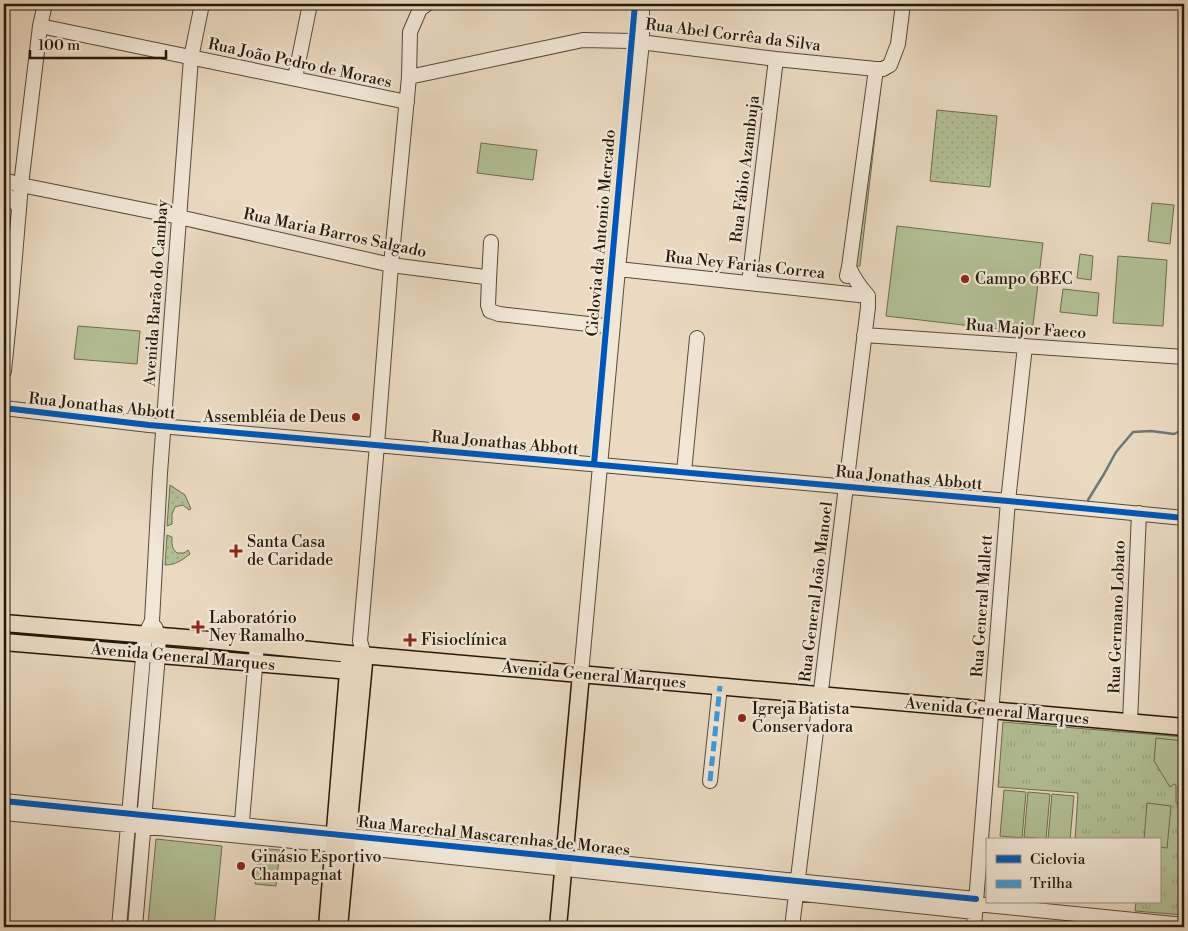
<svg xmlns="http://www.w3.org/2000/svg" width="1188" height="931" font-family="'Libre Bodoni',serif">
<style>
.grass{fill:url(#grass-dots);stroke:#6c6c4f}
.park{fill:url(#park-tufts);stroke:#6c6c4f}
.pitch{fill:#b3c096;stroke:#6c6c4f}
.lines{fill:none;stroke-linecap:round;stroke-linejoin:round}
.stream{stroke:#6c7875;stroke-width:2.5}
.minor-casing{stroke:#564936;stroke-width:16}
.major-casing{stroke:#251908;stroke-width:19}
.minor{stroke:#f1e7d7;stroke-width:14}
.major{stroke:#eadac2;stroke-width:16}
.quiet{stroke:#3c9bdd;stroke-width:5;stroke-dasharray:10 5;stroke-linecap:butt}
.cycleway-casing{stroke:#f1e7d7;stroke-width:9}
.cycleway{stroke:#0057b8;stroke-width:6}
.poi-dot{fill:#8f2418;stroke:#f1e7d7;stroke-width:2}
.labels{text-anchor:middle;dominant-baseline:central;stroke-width:4.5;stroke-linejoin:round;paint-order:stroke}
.street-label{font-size:16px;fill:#251908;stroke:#f1e7d7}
.poi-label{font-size:16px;fill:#251908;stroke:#f1e7d7;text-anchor:start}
</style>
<defs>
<pattern id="grass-dots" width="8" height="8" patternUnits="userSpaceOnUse" patternTransform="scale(1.25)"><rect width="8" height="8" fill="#b3c096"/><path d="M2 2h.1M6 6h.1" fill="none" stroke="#9aa480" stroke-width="1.8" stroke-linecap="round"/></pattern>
<pattern id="park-tufts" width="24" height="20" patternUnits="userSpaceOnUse" patternTransform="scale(1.25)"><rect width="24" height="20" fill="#b3c096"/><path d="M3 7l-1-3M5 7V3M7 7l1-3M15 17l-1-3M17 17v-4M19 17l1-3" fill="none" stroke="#9aa480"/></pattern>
</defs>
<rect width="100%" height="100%" fill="#eadac2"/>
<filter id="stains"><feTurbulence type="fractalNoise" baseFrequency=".004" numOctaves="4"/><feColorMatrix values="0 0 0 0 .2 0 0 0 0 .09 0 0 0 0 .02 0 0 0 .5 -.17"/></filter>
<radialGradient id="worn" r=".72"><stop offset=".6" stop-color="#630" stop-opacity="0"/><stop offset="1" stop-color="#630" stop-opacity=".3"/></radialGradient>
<path class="grass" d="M878 85H881L860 266H856Z
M937 110 997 116 990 187 930 181Z
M170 485 185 495 191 509 189 510 183 505 175 507 172 514V524L167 526Z
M167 535 172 537C172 543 171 548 177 553H184L188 550 190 554C182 560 176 565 165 565Z
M4 628 128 639 127 645 4 634Z"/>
<path class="park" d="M1003 722 1184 737V915L1135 911 1136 902H1159V840H1075L1078 793 998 787Z"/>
<path class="pitch" d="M481 143 537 150 533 180 477 173Z
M1152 203 1174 205 1170 244 1148 241Z
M897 226 1043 243 1032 333 886 316Z
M1080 254 1093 256 1091 280 1077 278Z
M1118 256 1167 260 1163 326 1113 323Z
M1063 289 1099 293 1097 316 1060 312Z
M78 326 140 331 137 364 74 359Z
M1156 738 1184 741V804L1176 803V785L1174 784 1170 787 1154 761Z
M1004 790 1026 792 1022 838 1000 836Z
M1028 792 1050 794 1046 839 1024 837Z
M1052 794 1074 796 1070 840 1048 839Z
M1147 803 1171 806 1167 848 1159 847V840H1144Z
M156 839 222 846 214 927H195L148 923Z
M259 848 280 850 276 886 255 884Z"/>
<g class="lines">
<path class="stream" d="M1088 500 1104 474 1116 452 1133 432 1151 431 1174 434 1184 429"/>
<defs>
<path id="minor" d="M40 26 407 102
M409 77 583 40 632 41 776 59 876 69H883L890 65 898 44 903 4
M295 78 310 4
M4 180 21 185 179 217 391 265 485 277 489 280 488 305 490 311 499 314 606 326H613
M4 192 19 207
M618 269 868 296
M847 276 849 267 876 69
M489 280 491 242
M749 283 776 59
M864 335 1184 357
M4 371 12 292 21 185 40 26 45 4
M4 408 149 425 1008 501 1184 518
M684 472 697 338
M364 655 360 641 377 445 391 265 409 77 410 32 420 9 427 4
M581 674 618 269 642 42V4
M1130 722 1139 513
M710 781 720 686
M4 801 976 899
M4 813 355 847 975 912
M241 833 257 644
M976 904 1184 925
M119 927 145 635 152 621 160 473 191 58 202 4
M135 927 158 655 159 636 155 627
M792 927 868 307V296C860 287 854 279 849 267
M974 927 1008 501 1025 346"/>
<path id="major" d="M4 623 210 640 350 654 1184 727
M4 642 363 672
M327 927 349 660
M339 927 364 663
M558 927 581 674"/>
</defs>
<use href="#minor" class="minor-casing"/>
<use href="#major" class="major-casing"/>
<use href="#minor" class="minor"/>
<use href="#major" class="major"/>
<path class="quiet" d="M710 781 720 686"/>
<defs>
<path id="cycleway" d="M4 408 149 425 1008 501 1184 518
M594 464 635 4
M4 801 976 899"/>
</defs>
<use href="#cycleway" class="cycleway-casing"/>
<use href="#cycleway" class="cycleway"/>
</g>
<g class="poi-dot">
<circle cx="965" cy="279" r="5"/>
<circle cx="356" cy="417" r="5"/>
<path d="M233.5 543.5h5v5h5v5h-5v5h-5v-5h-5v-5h5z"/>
<path d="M195.5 619.5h5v5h5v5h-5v5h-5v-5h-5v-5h5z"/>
<path d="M407.5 632.5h5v5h5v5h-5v5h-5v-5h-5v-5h5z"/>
<circle cx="742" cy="718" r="5"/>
<circle cx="241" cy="866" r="5"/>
</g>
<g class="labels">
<g class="street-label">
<text transform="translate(733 35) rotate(7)">Rua Abel Corrêa da Silva</text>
<text transform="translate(300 63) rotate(12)">Rua João Pedro de Moraes</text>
<text transform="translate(745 169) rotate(-83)">Rua Fábio Azambuja</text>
<text transform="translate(335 233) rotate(12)">Rua Maria Barros Salgado</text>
<text transform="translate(601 233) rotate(-85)">Ciclovia da Antonio Mercado</text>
<text transform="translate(745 265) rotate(6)">Rua Ney Farias Correa</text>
<text transform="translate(156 293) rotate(-86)">Avenida Barão do Cambay</text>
<text transform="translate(1026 329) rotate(4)">Rua Major Faeco</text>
<text transform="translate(102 406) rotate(6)">Rua Jonathas Abbott</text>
<text transform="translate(505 443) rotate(5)">Rua Jonathas Abbott</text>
<text transform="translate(909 478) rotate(5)">Rua Jonathas Abbott</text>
<text transform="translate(816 592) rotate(-83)">Rua General João Manoel</text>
<text transform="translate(982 606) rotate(-86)">Rua General Mallett</text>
<text transform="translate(1117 617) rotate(-88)">Rua Germano Lobato</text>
<text transform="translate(183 657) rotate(5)">Avenida General Marques</text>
<text transform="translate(594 675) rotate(5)">Avenida General Marques</text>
<text transform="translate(997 711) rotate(5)">Avenida General Marques</text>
<text transform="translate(494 836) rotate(6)">Rua Marechal Mascarenhas de Moraes</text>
</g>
<g class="poi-label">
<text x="975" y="279">Campo 6BEC</text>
<text x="346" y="417" text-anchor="end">Assembléia de Deus</text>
<text x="247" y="542">Santa Casa<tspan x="247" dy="18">de Caridade</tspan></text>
<text x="209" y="618">Laboratório<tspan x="209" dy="18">Ney Ramalho</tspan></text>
<text x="421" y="640">Fisioclínica</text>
<text x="752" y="709">Igreja Batista<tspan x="752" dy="18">Conservadora</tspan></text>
<text x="251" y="857">Ginásio Esportivo<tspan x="251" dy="18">Champagnat</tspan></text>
</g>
</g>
<rect width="1188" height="931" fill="none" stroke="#eadac2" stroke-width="20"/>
<rect x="5" y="5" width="1178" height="921" fill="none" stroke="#251908" stroke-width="2.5"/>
<rect x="10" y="10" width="1168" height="911" fill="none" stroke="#251908"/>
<rect x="986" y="838" width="175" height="65" fill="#f1e7d7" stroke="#9f9584"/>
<rect x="996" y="855" width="25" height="8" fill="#0057b8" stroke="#9f9584"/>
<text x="1030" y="864" font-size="15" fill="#251908">Ciclovia</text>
<rect x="996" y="880" width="25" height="8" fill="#3c9bdd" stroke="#9f9584"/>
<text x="1030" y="888" font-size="15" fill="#251908">Trilha</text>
<path d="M30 50v8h136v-8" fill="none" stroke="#251908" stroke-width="2.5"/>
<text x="38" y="50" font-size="15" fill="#251908" stroke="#f1e7d7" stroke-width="4" paint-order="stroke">100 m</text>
<rect width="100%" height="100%" filter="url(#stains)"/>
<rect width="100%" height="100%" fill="url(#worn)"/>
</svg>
